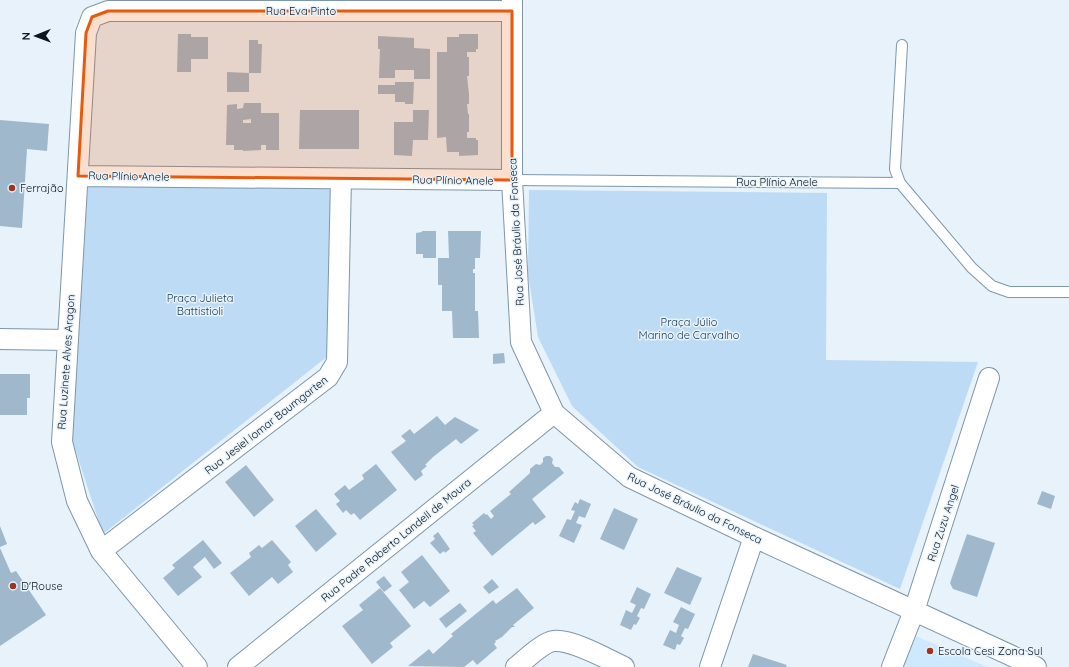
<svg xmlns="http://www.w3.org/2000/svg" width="1069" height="667" font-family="Quicksand,sans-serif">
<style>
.built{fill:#cee8fd}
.green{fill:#bddbf4}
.building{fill:#9fb8cc;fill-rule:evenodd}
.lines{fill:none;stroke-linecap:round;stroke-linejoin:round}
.lane-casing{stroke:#7e96a9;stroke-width:12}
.street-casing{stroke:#7e96a9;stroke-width:22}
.lane{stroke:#fff;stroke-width:10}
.street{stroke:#fff;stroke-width:20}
.marked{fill:#e8590c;fill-opacity:0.2;stroke:#e8590c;stroke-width:3;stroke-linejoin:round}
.poi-dot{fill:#9e3520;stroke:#e7f2fa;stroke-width:1.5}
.labels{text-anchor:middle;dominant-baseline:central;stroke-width:3;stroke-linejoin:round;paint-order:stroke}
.street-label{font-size:11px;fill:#0d151d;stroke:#e7f2fa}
.poi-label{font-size:11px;fill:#0d151d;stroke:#e7f2fa;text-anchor:start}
.park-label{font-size:11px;fill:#11354e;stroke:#e7f2fa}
</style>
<rect width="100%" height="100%" fill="#e7f2fa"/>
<path class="built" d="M916 636 987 667H903Z"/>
<path class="green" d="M88 183 331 187 328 356 103 534 72 440Z
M529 190 827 193 826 360 978 362 900 589 638 467 572 406 538 337 528 274Z"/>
<path class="building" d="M178 34H191V37H208V59H191V72H177Z
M459 34H478V49H476V52H467V57H469V76H467L469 94V104H467L468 114H469V132H467V138H476V140H478V155L459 156V152H447L446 137 437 138V52H447V37H459Z
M378 36 414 38V48L430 49V79H414V70H395V78H379L380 49H378Z
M249 40H258V44H262L261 73H249V92H227V72L249 73Z
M395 82H414L413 104H405V102H395V94H378V85H395Z
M244 103H261V113H279V150H266V145H261V150L243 151V150H234V145H226L227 105 237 104V109L243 108ZM251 119V123H243V120Z
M300 110H359V149H299Z
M413 110H429L428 140H413L412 156 394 155V122H413Z
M0 120 49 124 47 151 27 149 22 228 0 226Z
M422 231H436V258H423V254H416V233L422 232Z
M448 231H481L480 258H475V269H473V273H475V311H478L479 338H453L452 311H442V285H438V258H449Z
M504 353 505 363 493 364V354Z
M0 374H30V398H27V415H0Z
M437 416 445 425 455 417 479 430 461 444 456 439 433 457 425 465 427 466 421 471 423 475 415 481 391 452 406 441 401 436 410 429 414 434Z
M546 456H550L553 459 552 463 555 467H559L564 473 532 499 546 517 535 525 533 522 492 556 473 533 476 531 472 526 474 525 472 523 484 513 486 515 487 514 491 519 494 516 490 511 511 494 509 492 530 473V469L536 464 540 465 543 462V458Z
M376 464 397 490 360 520 354 513 351 515 346 510 343 513 336 504 340 501 334 494 345 485 349 490 364 479 362 475Z
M246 465 274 500 254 517 225 482Z
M1042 491 1055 496 1051 509 1037 504Z
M580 499 591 504 585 518 579 516 576 523 582 525 574 543 559 536 567 519 571 520 575 511 571 510 575 502 578 504Z
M614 508 638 519 624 550 600 539Z
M316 509 337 534 316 552 295 526Z
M0 526 7 544 0 547Z
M438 532 450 549 445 553 444 551 440 554 430 543 435 539 433 536Z
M967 534 995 543 977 597 953 589 950 583Z
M203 540 222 563 214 569 205 557 193 567 202 577 178 596 163 578 175 568 172 565Z
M272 540 291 562 288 565 293 572 278 584 272 577 249 596 230 573 251 557 249 553 259 545 262 548Z
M0 548 11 573 16 571 46 615 0 646Z
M422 555 450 591 430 607 424 601 414 609 399 590 409 582 401 572Z
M677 567 702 578 690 605 664 593Z
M384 576 392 586 384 592 376 582Z
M492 579 499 587 489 594 483 587Z
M637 587 651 594 644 609 641 608 637 616 640 618 636 625 634 624 631 630 620 625 626 610 632 613 636 605 630 602Z
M380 588 411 626 390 643 393 647 372 664 342 626 363 610 359 605Z
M517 588 534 608 513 625 515 627H512L502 637 495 641 496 642 494 644 497 648 477 665 473 660 464 667 408 666 429 649 433 654 453 636 451 634 493 600 496 604Z
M460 603 467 611 446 628 439 619Z
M681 607 695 614 688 629 685 628 681 636 684 638 680 645 677 644 675 650 663 645 670 630 676 633 679 625 673 622Z
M753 654 787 665 786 667H748Z"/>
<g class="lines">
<defs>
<path id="lane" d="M902 45 895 169 900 183 972 268 992 286 1009 292H1069
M512 180 900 183"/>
<path id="street" d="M512 0V180L521 342 554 413 629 477 754 537 1036 667
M78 176 512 180
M0 339 68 340
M101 551 328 377 337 362 341 179
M197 667 101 551 77 501 62 442 86 33 92 17 108 11H512
M238 667 554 413
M516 667C525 660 543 642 554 641 572 639 607 659 624 667
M710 667 754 537
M892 667 914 611 989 378"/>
</defs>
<use href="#lane" class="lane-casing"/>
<use href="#street" class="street-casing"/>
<use href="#lane" class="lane"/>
<use href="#street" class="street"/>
</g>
<path class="marked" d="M108 11H512V180L78 176 86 33 92 17Z"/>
<g class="poi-dot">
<circle cx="12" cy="188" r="4"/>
<circle cx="13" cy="586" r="4"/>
<circle cx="930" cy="651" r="4"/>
</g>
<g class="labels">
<g class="street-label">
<text x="301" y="11">Rua Eva Pinto</text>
<text transform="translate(129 176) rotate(1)">Rua Plínio Anele</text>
<text transform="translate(453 180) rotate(1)">Rua Plínio Anele</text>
<text x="777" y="182">Rua Plínio Anele</text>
<text transform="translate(516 232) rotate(-93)">Rua José Bráulio da Fonseca</text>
<text transform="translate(66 362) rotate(-86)">Rua Luzinete Alves Aragon</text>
<text transform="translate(266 425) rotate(-38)">Rua Jesiel Iomar Baumgarten</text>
<text transform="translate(695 508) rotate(26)">Rua José Bráulio da Fonseca</text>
<text transform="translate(943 523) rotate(-72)">Rua Zuzu Angel</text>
<text transform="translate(396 540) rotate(-39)">Rua Padre Roberto Landell de Moura</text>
</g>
<g class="poi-label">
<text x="20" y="188">Ferrajão</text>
<text x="21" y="586">D'Rouse</text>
<text x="938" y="651">Escola Cesi Zona Sul</text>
</g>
<g class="park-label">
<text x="200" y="298">Praça Julieta<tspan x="200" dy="13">Battistioli</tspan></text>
<text x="689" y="322">Praça Júlio<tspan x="689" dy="13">Marino de Carvalho</tspan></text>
</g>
</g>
<g transform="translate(36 36) rotate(269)" stroke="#e7f2fa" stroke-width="3" paint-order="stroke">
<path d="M0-3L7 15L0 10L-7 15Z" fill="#0d151d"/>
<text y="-6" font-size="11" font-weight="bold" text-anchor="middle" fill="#0d151d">N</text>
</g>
</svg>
